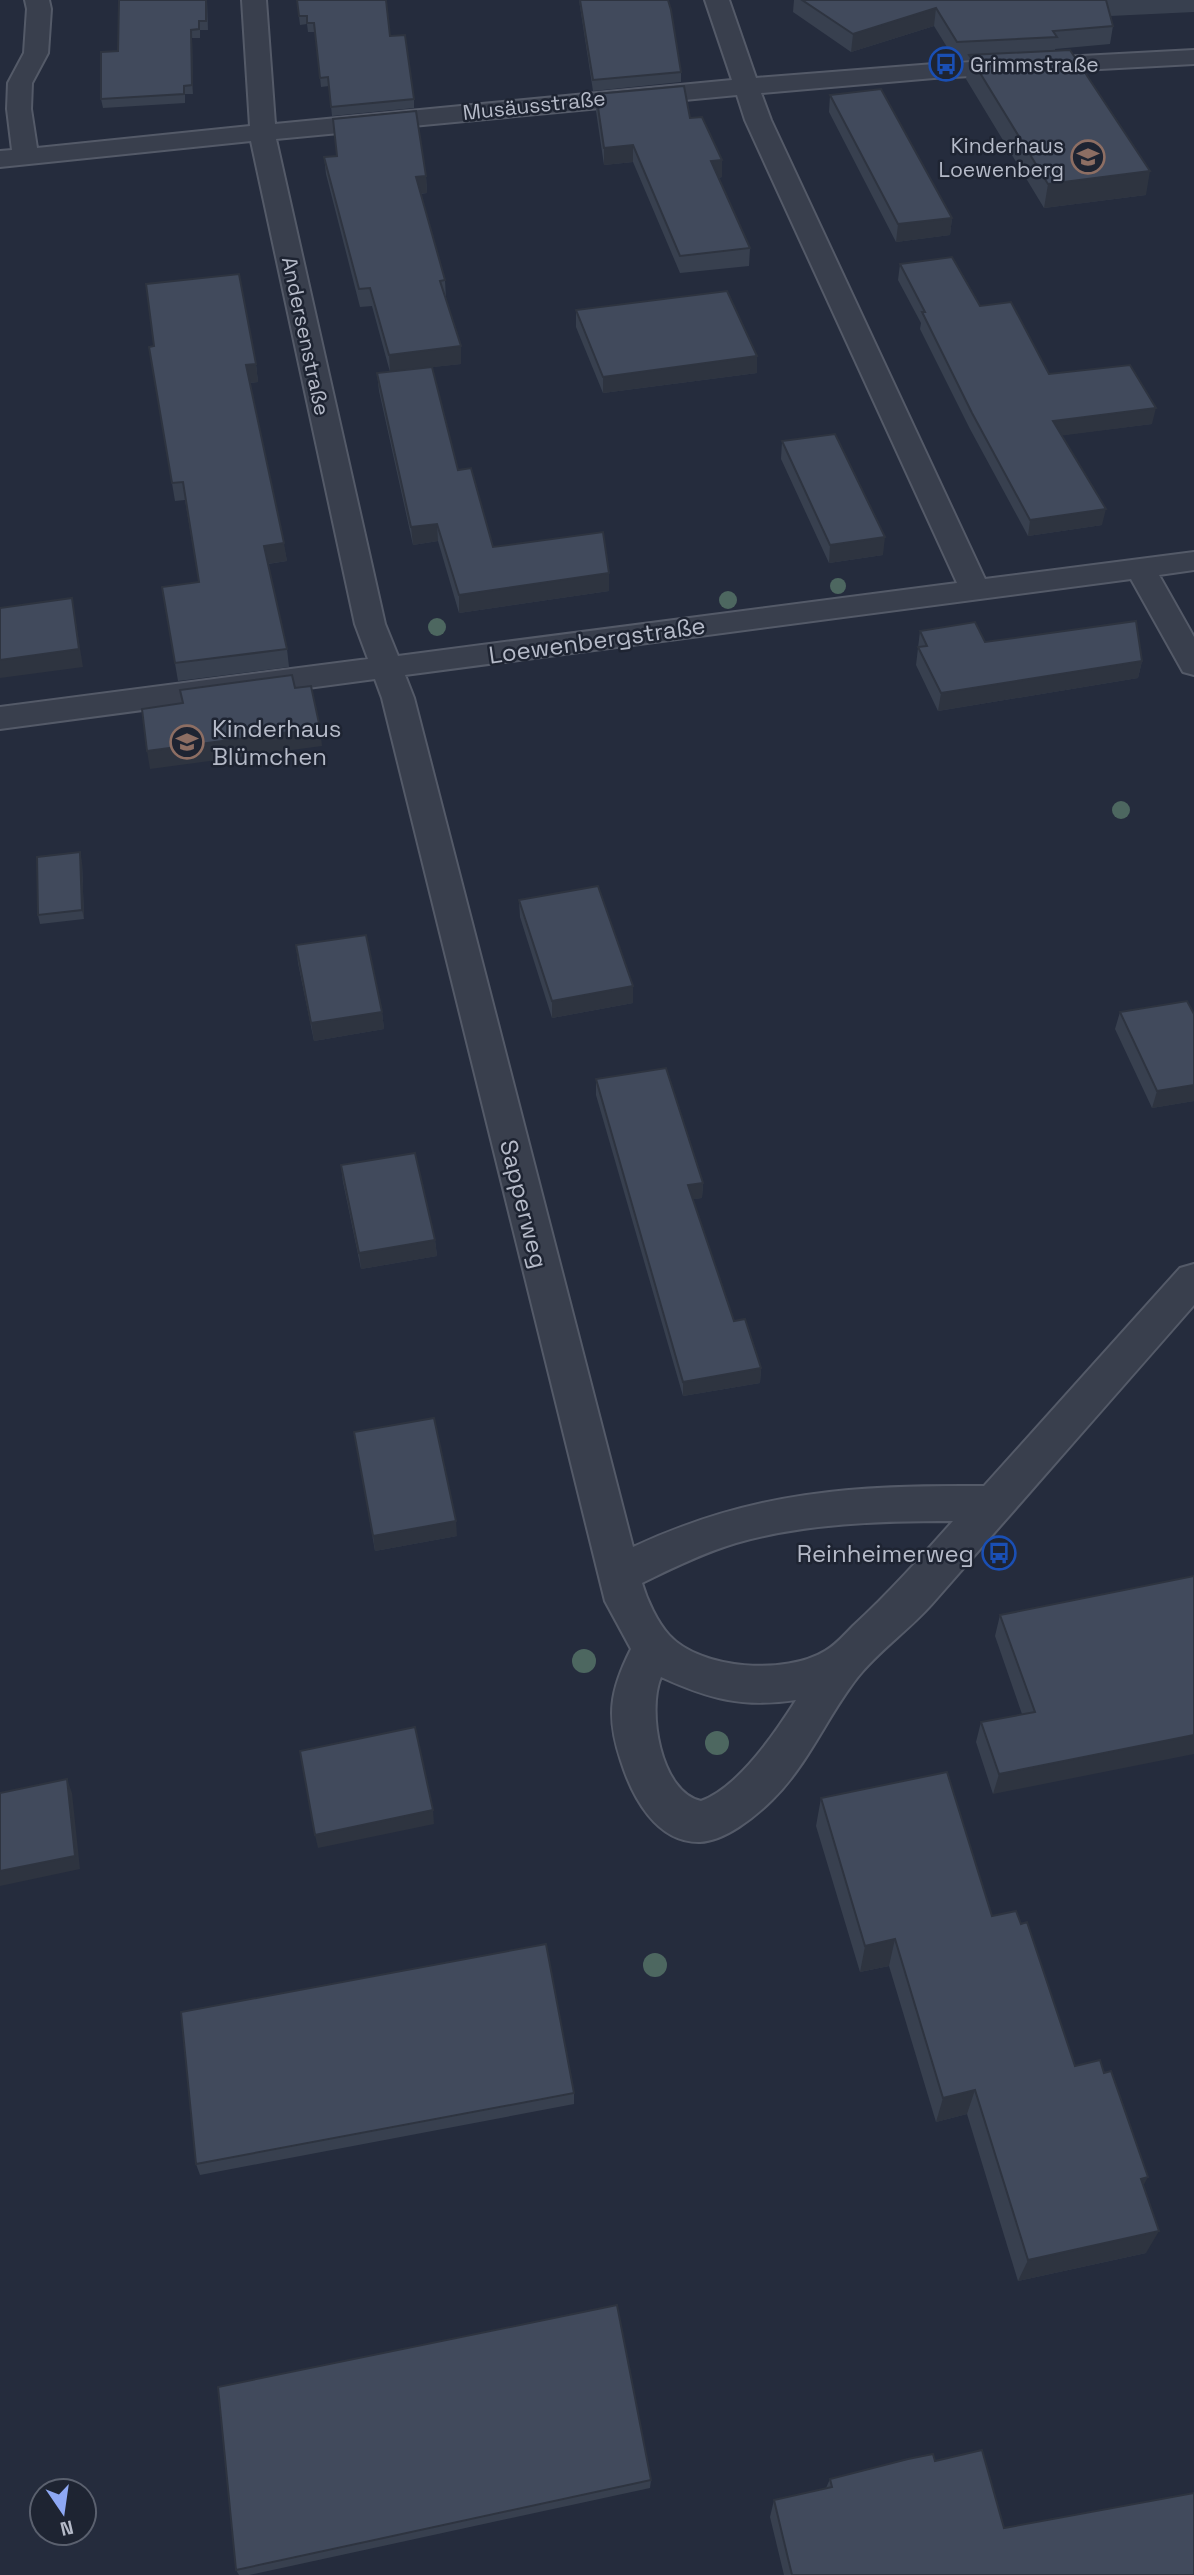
<svg xmlns="http://www.w3.org/2000/svg" width="1194" height="2575" font-family="'Space Grotesk',sans-serif">
<style>
.lines{fill:none;stroke-linecap:round;stroke-linejoin:round}
.minor-casing{stroke:#545a68;stroke-width:4}
.minor{fill:#393f4d;fill-rule:evenodd}
.tree{fill:#4d6760}
.wall{fill:#38404f}
.shaded-wall{fill:#2e3440}
.building{fill:#414a5c;stroke:#2e3440;stroke-width:2}
.labels{text-anchor:middle;dominant-baseline:central;stroke-width:5;stroke-linejoin:round;paint-order:stroke}
.far-poi-label{font-size:21px;fill:#b5bac8;stroke:#1e2432;text-anchor:start}
.far-street-label{font-size:21px;fill:#b5bac8;stroke:#1e2432}
.street-label{font-size:24px;fill:#b5bac8;stroke:#1e2432}
.poi-label{font-size:24px;fill:#b5bac8;stroke:#1e2432;text-anchor:start}
</style>
<rect width="100%" height="100%" fill="#252c3d"/>
<g class="lines">
<defs>
<path id="minor" d="M25 0H49L51 9 48 53 32 83 31 109 37 148 250 126 242 0H266L275 124 732 80 705 0H729L756 78 934 64 1194 50V64L934 78 761 93 771 120 985 579 1194 552V570L1159 575 1194 637V675L1183 672 1131 579 405 675 414 698 633 1547C754 1491 853 1485 984 1486L1180 1268 1194 1264V1305C1107 1405 1019 1504 932 1604 909 1630 877 1652 857 1678 826 1718 808 1765 772 1800 755 1817 725 1841 700 1842 656 1843 632 1796 621 1761 606 1716 610 1691 631 1649L605 1601 382 698 375 679 0 729V707L368 659 355 624 251 141 0 167V151L12 150 7 109 8 83 24 53 27 9ZM737 95 745 120 957 583 398 656 385 624 276 139ZM953 1521C921 1557 889 1593 853 1626 845 1634 836 1645 825 1651 786 1675 701 1670 669 1635 657 1622 647 1600 642 1583 672 1568 703 1553 736 1543 806 1523 881 1521 953 1521ZM661 1677C709 1699 743 1708 796 1700 775 1733 739 1787 701 1801 660 1792 647 1710 661 1677Z"/>
</defs>
<use href="#minor" class="minor-casing"/>
<use href="#minor" class="minor"/>
</g>
<g class="tree">
<circle cx="838" cy="586" r="8"/>
<circle cx="728" cy="600" r="9"/>
<circle cx="437" cy="627" r="9"/>
<circle cx="1121" cy="810" r="9"/>
<circle cx="584" cy="1661" r="12"/>
<circle cx="717" cy="1743" r="12"/>
<circle cx="655" cy="1965" r="12"/>
</g>
<path class="wall" d="M207 0 208 30H200V38H192L193 94H185V103L103 108 101 99 118 51Z
M297 0 390 36 414 99V108L332 116 329 86 321 87 315 32H308L307 24 300 25Z
M579 0H668L681 72V82L593 91Z
M794 0H1194V12L1110 16 1113 26 1110 44 1055 49V51L1146 195 1044 208 966 79 969 60H955L934 26 851 52 793 12Z
M596 94 690 118 722 177 718 178 750 248 749 266 680 273 633 162 604 165 596 111Z
M830 95 952 218 950 235 896 242 829 112Z
M324 157 426 176 427 193 421 194 445 280 446 298 461 364 422 368 458 470 493 547 609 573V591L459 613 438 541 413 545 379 391 377 373 390 372 372 306 360 307 326 174Z
M900 264 980 306 1049 374 1152 424 1062 435 1102 525 1028 536 970 429 920 329 921 323 898 280Z
M576 310 757 356V373L603 393 576 327Z
M149 347 256 364 258 382 250 383 287 561 268 564 287 649 289 667 178 681 162 587 199 582 185 500 175 501Z
M782 441 883 555 829 563 781 459Z
M920 631 985 642 1142 661 1138 678 938 711 916 665Z
M82 862 84 919 40 924 38 915Z
M519 900 633 986V1003L552 1018 520 917Z
M296 945 382 1012 384 1029 314 1041 298 963Z
M1120 1012 1194 1014V1101L1152 1108 1115 1029Z
M596 1079 703 1183 702 1198 693 1199 734 1321 761 1368 760 1383 683 1396 596 1095Z
M341 1165 435 1240 437 1256 361 1269 343 1182Z
M354 1432 457 1536 375 1551Z
M1194 1576 993 1794 976 1742 981 1722 1022 1714 995 1636 1000 1615Z
M821 1798 992 1916 1075 2066 1143 2186 1146 2253 1018 2281 967 2114 936 2122 889 1966 860 1972 816 1826Z
M574 2093V2104L200 2175 196 2164Z
M935 2461 1004 2528 1194 2575H784L770 2517 774 2500 826 2488 830 2479Z
M651 2480 650 2488 249 2575H239L236 2570Z"/>
<path class="shaded-wall" d="M936 8 934 26 851 52 853 34Z
M191 30 192 38 193 94 192 85Z
M633 145V162L604 165V148Z
M722 160V177L710 179 711 161Z
M1150 171 1146 195 1044 208 1048 184Z
M426 176 427 193 418 194 416 177Z
M952 218 950 235 896 242 898 224Z
M461 346V364L390 372 389 355Z
M757 356V373L603 393V377Z
M256 364 258 382 248 383 246 365Z
M1156 408 1152 424 1051 437 1053 421Z
M1106 509 1102 525 1028 536 1030 520Z
M437 524 438 541 413 545 411 527Z
M885 537 883 555 829 563 830 545Z
M284 543 287 561 266 564 264 546Z
M609 573V591L459 613V595Z
M72 598 83 667 0 678V660Z
M1142 661 1138 678 938 711 941 693Z
M320 728 322 746 150 769 147 751Z
M80 852 82 862 84 919 82 910Z
M633 986V1003L552 1018V1001Z
M382 1012 384 1029 314 1041 311 1023Z
M1194 1085V1101L1152 1108 1157 1091Z
M703 1183 702 1198 687 1200 688 1185Z
M435 1240 437 1256 361 1269 359 1253Z
M761 1368 760 1383 683 1396V1382Z
M456 1521 457 1536 375 1551 373 1536Z
M1194 1735V1754L993 1794 999 1774Z
M67 1779 72 1793 80 1869 0 1886V1871Z
M433 1810 434 1824 318 1848 315 1835Z
M895 1939 889 1966 860 1972 865 1946Z
M975 2090 967 2114 936 2122 943 2098Z
M1148 2177 1135 2200 1141 2179Z
M1159 2231 1146 2253 1018 2281 1028 2260Z"/>
<path class="building" d="M119 0H206V21H199V29L191 30 192 85 184 86V94L101 99V52L118 51Z
M297 0H386L390 36 405 35 414 99 331 107 328 77 320 78 314 23H307V16H299Z
M580 0H668L671 10 681 72 593 80Z
M802 0H1106L1113 26 1053 31 1057 37 957 42 936 8 853 34Z
M1070 50 1150 171 1048 184 969 55Z
M684 86 690 118 702 117 722 160 711 161 750 248 680 256 633 145 604 148 596 94Z
M881 89 952 218 898 224 830 95Z
M416 111 426 176 416 177 445 280 440 281 461 346 389 355 370 288 359 289 324 157 337 156 333 119Z
M952 257 980 306 1011 302 1049 374 1130 365 1156 408 1053 421 1106 509 1030 520 972 413 922 312H925L900 264Z
M239 274 256 364 246 365 284 543 264 546 287 649 175 663 162 587 199 582 183 482 172 483 149 347 154 346 146 284Z
M727 291 757 356 603 377 576 310Z
M432 367 458 470 471 468 493 547 603 532 609 573 459 595 437 524 411 527 377 373Z
M835 434 885 537 830 545 782 441Z
M72 598 79 649 0 660V608Z
M1136 621 1142 661 941 693 918 647 927 646 920 631 975 622 985 642Z
M292 675 295 688 311 686 320 728 147 751 142 709 183 703 180 690Z
M80 852 82 910 38 915 37 857Z
M598 886 633 986 552 1001 519 900Z
M366 935 382 1012 311 1023 296 945Z
M1187 1001 1194 1014V1085L1157 1091 1120 1012Z
M666 1068 703 1183 688 1185 734 1321 745 1319 761 1368 683 1382 596 1079Z
M415 1153 435 1240 359 1253 341 1165Z
M434 1418 456 1521 373 1536 354 1432Z
M1194 1576V1735L999 1774 981 1722 1035 1712 1000 1615Z
M415 1727 433 1810 315 1835 300 1751Z
M947 1772 992 1916 1016 1911 1021 1924 1027 1922 1075 2066 1100 2060 1104 2073 1111 2071 1148 2177 1141 2179 1159 2231 1028 2260 975 2090 943 2098 895 1939 865 1946 821 1798Z
M67 1779 75 1856 0 1871V1793Z
M546 1944 574 2093 196 2164 181 2012Z
M617 2305 651 2480 236 2570 218 2387Z
M982 2450 1004 2528 1194 2493V2575H792L774 2500 832 2487 830 2479 908 2459 933 2454 935 2461Z"/>
<defs>
<symbol id="bus-ring" viewBox="-11 -11 22 22"><circle r="9.5" fill="#1e2432" stroke="#1a4fb4" stroke-width="1.5"/><path d="M-5-6H5V4H4V6H2V4H-2V6H-4V4H-5ZM-3.5-4V0h7V-4ZM-3.5 1.2v1.5H-2V1.2ZM2 1.2v1.5H3.5V1.2Z" fill="#1a4fb4"/></symbol>
<symbol id="school-ring" viewBox="-11 -11 22 22"><circle r="9.5" fill="#1e2432" stroke="#8d6e63" stroke-width="1.5"/><path d="M0-5L7-2L0 1L-7-2ZM-4 1L0 2.5L4 1V4Q0 6-4 4Z" fill="#8d6e63"/></symbol>
</defs>
<g fill-rule="evenodd">
<use href="#bus-ring" x="927" y="45" width="38" height="38"/>
<use href="#school-ring" x="1069" y="138" width="38" height="38"/>
<use href="#school-ring" x="168" y="723" width="38" height="38"/>
<use href="#bus-ring" x="980" y="1534" width="38" height="38"/>
</g>
<g class="labels">
<g class="far-poi-label">
<text x="970" y="64">Grimmstraße</text>
<text x="1064" y="145" text-anchor="end">Kinderhaus<tspan x="1064" dy="24">Loewenberg</tspan></text>
</g>
<g class="far-street-label">
<text transform="translate(534 105) rotate(-6)">Musäusstraße</text>
<text transform="translate(306 336) rotate(78)">Andersenstraße</text>
</g>
<g class="street-label">
<text transform="translate(597 640) rotate(-8)">Loewenbergstraße</text>
<text transform="translate(524 1204) rotate(76)">Sapperweg</text>
</g>
<g class="poi-label">
<text x="212" y="728">Kinderhaus<tspan x="212" dy="28">Blümchen</tspan></text>
<text x="974" y="1553" text-anchor="end">Reinheimerweg</text>
</g>
</g>
<g transform="translate(63 2512) rotate(167)"><circle r="33" fill="#1e2432" stroke="#5a606e" stroke-width="2"/>
<path d="M0-5L12 26L0 18L-12 26Z" fill="#8ea8f4"/>
<text y="-10" font-size="19" font-weight="bold" text-anchor="middle" fill="#b5bac8">N</text>
</g>
</svg>
